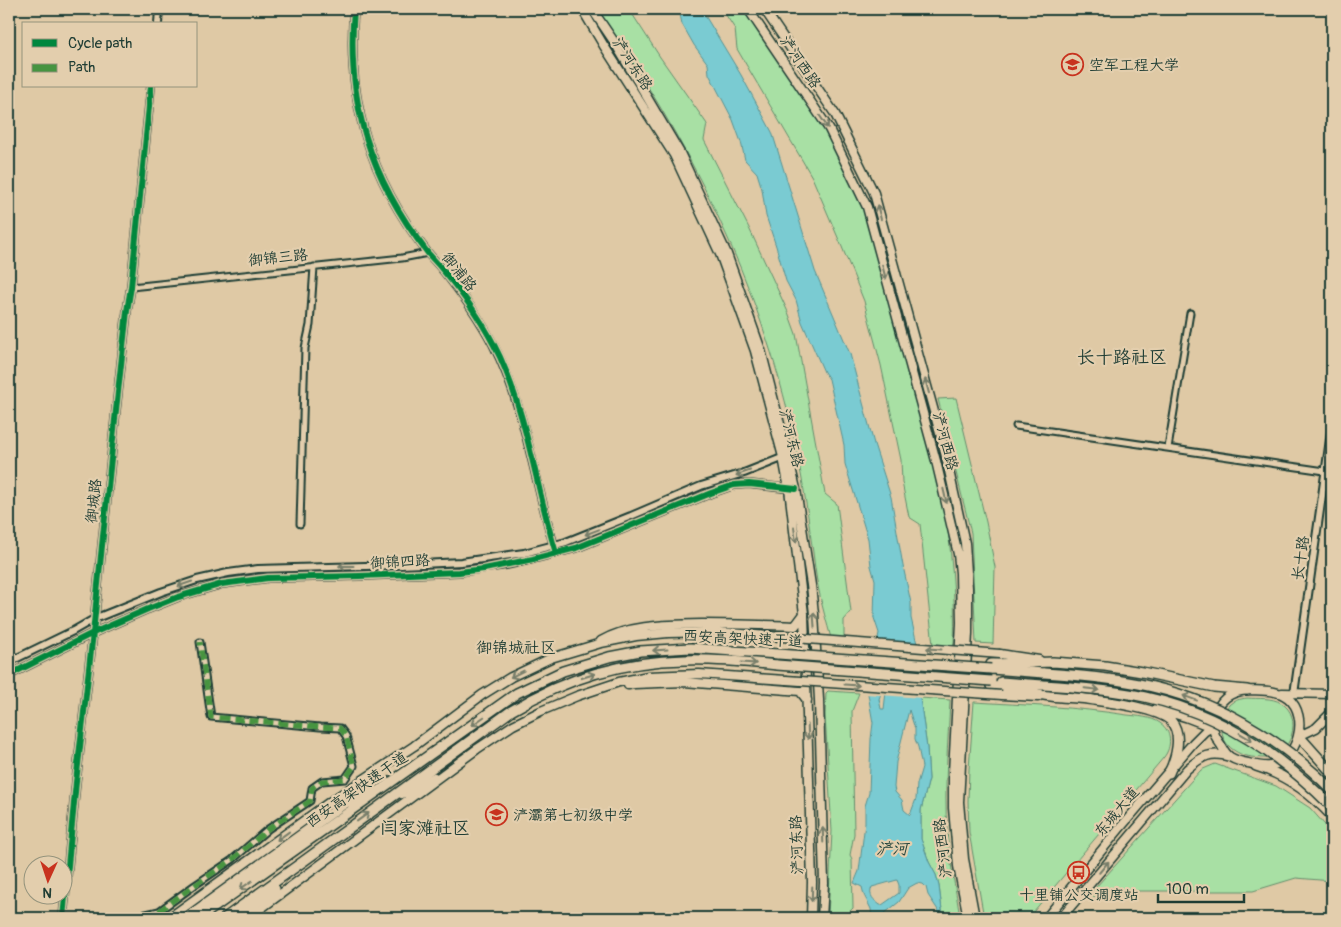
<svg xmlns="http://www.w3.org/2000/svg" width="1341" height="927" font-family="Pangolin,'LXGW WenKai TC',sans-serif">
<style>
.green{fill:#a8e0a4;stroke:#648e6c}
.water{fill:#7acbd2;stroke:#569293;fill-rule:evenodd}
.pier{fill:#dfc9a5}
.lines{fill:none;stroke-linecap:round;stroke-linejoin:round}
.minor-casing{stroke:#1f3d34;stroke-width:9}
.tertiary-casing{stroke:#1f3d34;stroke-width:10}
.secondary-casing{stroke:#1f3d34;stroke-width:11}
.primary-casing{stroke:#1f3d34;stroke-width:11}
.trunk-casing{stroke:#1f3d34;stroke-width:12}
.minor{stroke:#e3cead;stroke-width:5}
.tertiary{stroke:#e3cead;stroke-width:6}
.secondary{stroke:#e3cead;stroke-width:8}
.primary{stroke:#e3cead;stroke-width:8}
.trunk{stroke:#e3cead;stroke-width:9}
.secondary-bridge-casing{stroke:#1f3d34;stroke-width:11;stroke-linecap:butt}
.trunk-bridge-casing{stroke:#1f3d34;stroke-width:12;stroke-linecap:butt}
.secondary-bridge{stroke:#e3cead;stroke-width:8}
.trunk-bridge{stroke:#e3cead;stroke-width:9}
.quiet{stroke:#479441;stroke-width:5;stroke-dasharray:10 5;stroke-linecap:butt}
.cycleway-casing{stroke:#e3cead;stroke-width:9}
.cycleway{stroke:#00873e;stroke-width:6}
.oneway{stroke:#777e6a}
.labels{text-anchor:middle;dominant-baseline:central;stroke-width:4.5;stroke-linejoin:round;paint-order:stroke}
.street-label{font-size:15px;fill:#1f3d34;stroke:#e3cead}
.poi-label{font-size:15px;fill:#1f3d34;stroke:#e3cead;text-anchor:start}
.neighbourhood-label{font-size:16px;fill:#1f3d34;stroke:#e3cead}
.water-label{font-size:16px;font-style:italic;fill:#24443c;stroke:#e3cead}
.quarter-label{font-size:18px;fill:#1f3d34;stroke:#e3cead}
</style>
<rect width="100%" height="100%" fill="#dfc9a5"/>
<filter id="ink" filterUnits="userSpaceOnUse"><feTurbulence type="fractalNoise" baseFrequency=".02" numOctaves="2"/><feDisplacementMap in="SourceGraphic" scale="10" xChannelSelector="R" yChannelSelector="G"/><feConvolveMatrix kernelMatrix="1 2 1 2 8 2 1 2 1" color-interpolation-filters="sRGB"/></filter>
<g filter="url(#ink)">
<path class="green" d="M596 9H629L660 57 707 124 704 140 749 228 788 312 796 334 825 494 837 504 851 612 844 620V639L831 638C827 623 822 607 819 591 815 574 814 556 811 539 807 505 801 472 794 438 760 284 688 137 596 9Z
M722 9H746L840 155 868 210 943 497C951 546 956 594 954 644L949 646 933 645 920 524 909 517 902 482 901 460 881 365 864 301 842 247 812 177 737 49 735 29Z
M956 398 986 522 995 567 993 644 976 643 971 533 938 399Z
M828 691 859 693 852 711 854 834 850 855 852 859 853 908 850 911V918H828L832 831 825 715 826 693Z
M920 698 950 700C948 743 944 787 947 831 949 860 956 889 960 918H943L939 886 936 875 929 862 921 839V810L929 779 927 748Z
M1247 698C1258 699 1272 697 1281 703 1304 716 1291 757 1266 758 1250 758 1234 755 1225 741 1219 732 1222 712 1229 705 1234 700 1240 699 1247 698Z
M974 702C1025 705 1076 707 1127 715 1137 716 1152 717 1160 723 1172 731 1172 747 1164 757L1028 918H984L969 832 968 801 969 769Z
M1215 764 1276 786 1310 808 1332 833V881L1296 878 1253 891H1139L1087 897 1201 770Z"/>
<path class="water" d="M679 9H701L741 75 772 132 815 271 850 354 874 444 891 497 903 566 911 603V618L917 644 920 698 927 748 929 779 921 810V839L929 862 936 875 939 886 943 918H937L938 910 928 895 926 887 923 884 917 883 908 888 899 902 885 913V918H872L871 909 864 895 862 887 854 883 859 871 865 823V806L869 793 871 739 873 723 868 694 879 633 874 618 875 580 871 566 868 539 845 464 844 445 829 379 824 372 802 322 796 300 786 281 776 246 766 216 762 189 757 173 745 160 741 142 733 120 709 74 708 64 694 45 682 24ZM885 682 887 683 884 709H881L879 699ZM909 710 915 729V739L918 747 922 767 917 784 916 799 910 815 904 810 902 800 895 792 894 787 896 762ZM897 880 899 885V893L882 905H880C874 900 868 896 872 887Z"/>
<path class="pier" d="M875 641 919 644 921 655 922 698 865 694 866 676Z"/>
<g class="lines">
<defs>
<path id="minor" d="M131 287 402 258 428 253
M1016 426 1325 471
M1168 448 1190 313
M300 524 305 348 310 325 314 267
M129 918 159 911 195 885 232 860 268 829 310 801 312 788 322 781 345 779 354 766 346 736 340 728 320 727 211 717 200 642"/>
<path id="tertiary" d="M354 9C346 102 370 178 427 252 432 258 437 263 442 269 461 292 479 317 493 344 526 408 534 481 555 549
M158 24 159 9
M9 662 73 631 94 619 161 592 197 580 228 573 258 569 401 565 461 562 524 553 566 542 631 516 701 486 744 473 787 456
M9 675 93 633 148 609 178 597 222 584 268 578 359 576 459 572 506 565 533 559 576 548 711 493 734 485 749 484 793 489
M1294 694 1332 425
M63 918 76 782 93 633 116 410 127 311 131 287 151 86"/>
<path id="secondary" d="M582 9 604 46 674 155 720 254 755 351 783 457 789 489 804 614 812 882 811 918
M592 9 615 43 680 153 727 254 761 350 788 455 796 489 811 585 814 614 819 700 824 883 822 918
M748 9 829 129 867 207 936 461 958 554 960 573 961 623 953 773V808L958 866 968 918
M764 9 835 114 874 193 944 448 965 543 968 588V633L959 802 964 859 975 918
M601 641C630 624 669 625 702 624 733 624 764 625 795 626L804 614
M1000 654 1039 660
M628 685 634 684 684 682 800 691 807 700
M1002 695 1038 697
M402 794 434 777
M169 918 331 801 414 746 482 695 511 677 551 658 601 643 636 636 668 633 716 632 769 636
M248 918 477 749 513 725 541 711 577 696 619 682 648 676 699 674 786 680"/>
<path id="primary" d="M1247 690C1260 691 1277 689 1288 698 1310 716 1298 761 1270 766 1263 767 1256 765 1248 763 1242 762 1235 760 1230 757 1226 754 1223 749 1221 745 1219 742 1216 738 1215 735 1212 729 1213 723 1215 716 1219 699 1230 692 1247 690Z
M1282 693 1332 694
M1299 736 1316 728 1332 712
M1046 918 1120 828 1193 743 1205 731 1213 727
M1061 918 1187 769C1202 756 1211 751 1230 757"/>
<path id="trunk" d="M991 664 1053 662 1105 666 1142 672 1214 687 1247 690
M991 669 1044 673
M1001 682 1043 685
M991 686C1011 689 1031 693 1051 696 1065 698 1080 697 1094 700 1111 702 1160 709 1171 721 1183 735 1176 758 1169 773
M1157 708 1187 717 1213 727
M1299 736 1332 773
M1256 766C1287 775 1311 793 1332 816
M186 918 345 803 371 792
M199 918 517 693 563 671 609 657 640 651 690 648 778 654
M225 918 511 711C564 679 623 661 685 660 716 659 746 662 777 665
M235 918 275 889"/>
</defs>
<use href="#minor" class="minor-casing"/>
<use href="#tertiary" class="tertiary-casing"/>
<use href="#secondary" class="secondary-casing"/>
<use href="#primary" class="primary-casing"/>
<use href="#trunk" class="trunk-casing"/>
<use href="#minor" class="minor"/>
<use href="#tertiary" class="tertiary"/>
<use href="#secondary" class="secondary"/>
<use href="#primary" class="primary"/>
<use href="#trunk" class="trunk"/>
<defs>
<path id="secondary-bridge" d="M769 636 1000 654
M786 680 1002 695"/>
<path id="trunk-bridge" d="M778 654 991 669
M777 665 991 681
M1044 673C1076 675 1108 678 1139 684 1213 698 1279 737 1332 790
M1043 685C1077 687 1112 690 1145 697 1219 713 1280 754 1332 807"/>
</defs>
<use href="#secondary-bridge" class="secondary-bridge-casing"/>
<use href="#trunk-bridge" class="trunk-bridge-casing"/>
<use href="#secondary-bridge" class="secondary-bridge"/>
<use href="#trunk-bridge" class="trunk-bridge"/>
<path class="quiet" d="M129 918 159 911 195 885 232 860 268 829 310 801 312 788 322 781 345 779 354 766 346 736 340 728 320 727 211 717 200 642"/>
<defs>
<path id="cycleway" d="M354 9C346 102 370 178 427 252 432 258 437 263 442 269 465 296 485 325 500 357 528 419 536 488 556 553
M9 675 93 633 148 609 178 597 222 584 268 578 359 576 459 572 484 569 533 559 576 548 711 493 734 485 749 484 796 489
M63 918 76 782 93 633 116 410 127 311 131 287 151 86"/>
</defs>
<use href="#cycleway" class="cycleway-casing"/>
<use href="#cycleway" class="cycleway"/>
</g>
<defs><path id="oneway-shaft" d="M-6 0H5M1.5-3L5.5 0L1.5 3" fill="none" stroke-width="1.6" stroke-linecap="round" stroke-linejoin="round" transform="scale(1.25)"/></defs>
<g class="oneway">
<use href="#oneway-shaft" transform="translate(824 122) rotate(56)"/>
<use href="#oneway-shaft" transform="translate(879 212) rotate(-105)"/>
<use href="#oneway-shaft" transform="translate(884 272) rotate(75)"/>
<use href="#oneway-shaft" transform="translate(927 386) rotate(-105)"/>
<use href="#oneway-shaft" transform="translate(743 473) rotate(161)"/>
<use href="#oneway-shaft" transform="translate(945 496) rotate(77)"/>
<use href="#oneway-shaft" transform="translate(592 532) rotate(159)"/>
<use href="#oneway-shaft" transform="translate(795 535) rotate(83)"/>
<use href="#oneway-shaft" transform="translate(346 566) rotate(180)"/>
<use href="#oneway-shaft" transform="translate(185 584) rotate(161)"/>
<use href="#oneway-shaft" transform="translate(814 620) rotate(-94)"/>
<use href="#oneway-shaft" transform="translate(934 649) rotate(-176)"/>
<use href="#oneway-shaft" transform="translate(660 650) rotate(176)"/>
<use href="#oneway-shaft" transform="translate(749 663) rotate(4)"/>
<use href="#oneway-shaft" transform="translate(517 674) rotate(153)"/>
<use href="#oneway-shaft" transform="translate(588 676) rotate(-17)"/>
<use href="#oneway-shaft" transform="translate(852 685) rotate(4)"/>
<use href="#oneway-shaft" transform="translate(1092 689) rotate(6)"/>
<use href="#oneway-shaft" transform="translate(1190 698) rotate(-160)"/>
<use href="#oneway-shaft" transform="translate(478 721) rotate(145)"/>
<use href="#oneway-shaft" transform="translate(808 732) rotate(88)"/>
<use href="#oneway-shaft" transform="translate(1246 737) rotate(31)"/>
<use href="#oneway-shaft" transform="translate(363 817) rotate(-36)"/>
<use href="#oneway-shaft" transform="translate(823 835) rotate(-92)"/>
<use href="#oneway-shaft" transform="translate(283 836) rotate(144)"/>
<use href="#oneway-shaft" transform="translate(1104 867) rotate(-50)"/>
<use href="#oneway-shaft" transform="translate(246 885) rotate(145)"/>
<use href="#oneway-shaft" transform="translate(812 894) rotate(92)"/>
</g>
</g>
<defs>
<symbol id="university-ring" viewBox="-11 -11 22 22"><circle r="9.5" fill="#e3cead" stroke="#c8321e" stroke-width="1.5"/><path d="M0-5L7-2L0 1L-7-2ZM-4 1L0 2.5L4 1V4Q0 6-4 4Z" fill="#c8321e"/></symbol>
<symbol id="school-ring" viewBox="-11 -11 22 22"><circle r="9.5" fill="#e3cead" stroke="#c8321e" stroke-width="1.5"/><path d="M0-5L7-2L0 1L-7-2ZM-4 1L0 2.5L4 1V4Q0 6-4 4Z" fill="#c8321e"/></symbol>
<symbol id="bus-ring" viewBox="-11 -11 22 22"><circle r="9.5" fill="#e3cead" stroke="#c8321e" stroke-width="1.5"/><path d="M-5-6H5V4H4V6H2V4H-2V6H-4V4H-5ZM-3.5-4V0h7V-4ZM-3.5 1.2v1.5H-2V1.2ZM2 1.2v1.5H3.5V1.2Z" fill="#c8321e"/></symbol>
</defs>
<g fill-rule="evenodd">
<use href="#university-ring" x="1060" y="52" width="25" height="25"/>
<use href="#school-ring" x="484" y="802" width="25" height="25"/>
<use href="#bus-ring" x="1066" y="860" width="25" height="25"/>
</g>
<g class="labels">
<g class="street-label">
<text transform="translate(800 62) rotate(56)">浐河西路</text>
<text transform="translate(632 64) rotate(57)">浐河东路</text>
<text transform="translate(278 258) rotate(-6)">御锦三路</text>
<text transform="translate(459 272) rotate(51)">御浦路</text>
<text transform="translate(791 438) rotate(76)">浐河东路</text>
<text transform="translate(945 441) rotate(75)">浐河西路</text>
<text transform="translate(94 501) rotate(-84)">御城路</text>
<text transform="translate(1301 558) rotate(-82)">长十路</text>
<text transform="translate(400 562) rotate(-3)">御锦四路</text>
<text transform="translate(743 639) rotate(3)">西安高架快速干道</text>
<text transform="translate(357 790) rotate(-35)">西安高架快速干道</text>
<text transform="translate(1117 812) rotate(-50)">东城大道</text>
<text transform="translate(797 845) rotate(-92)">浐河东路</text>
<text transform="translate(943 848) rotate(-97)">浐河西路</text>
</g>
<g class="poi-label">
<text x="1089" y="65">空军工程大学</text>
<text x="513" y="815">浐灞第七初级中学</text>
<text x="1079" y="895" text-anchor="middle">十里铺公交调度站</text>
</g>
<g class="neighbourhood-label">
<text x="516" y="648">御锦城社区</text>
</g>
<g class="water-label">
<text x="892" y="849">浐河</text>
</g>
<g class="quarter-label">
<text x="1122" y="357">长十路社区</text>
<text x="425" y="828">闫家滩社区</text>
</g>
</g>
<rect width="1341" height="927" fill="none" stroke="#e3cead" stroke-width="30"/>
<rect x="15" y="15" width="1311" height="897" fill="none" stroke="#1f3d34" stroke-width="2" filter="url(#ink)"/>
<rect x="22" y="22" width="175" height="65" fill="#e3cead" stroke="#95947d"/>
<rect x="32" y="39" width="25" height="8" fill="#00873e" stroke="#95947d"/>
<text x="68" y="48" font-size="15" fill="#1f3d34">Cycle path</text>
<rect x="32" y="64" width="25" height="8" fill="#479441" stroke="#95947d"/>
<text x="68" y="72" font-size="15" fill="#1f3d34">Path</text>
<g transform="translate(48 880) rotate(183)"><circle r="24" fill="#e3cead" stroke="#95947d"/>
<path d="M0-4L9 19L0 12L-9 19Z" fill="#c8321e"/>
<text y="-8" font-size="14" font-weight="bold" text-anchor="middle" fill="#1f3d34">N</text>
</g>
<path d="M1158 894v8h86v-8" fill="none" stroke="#1f3d34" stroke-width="2.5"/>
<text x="1166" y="894" font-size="15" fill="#1f3d34" stroke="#e3cead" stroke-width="4" paint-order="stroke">100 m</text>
</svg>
